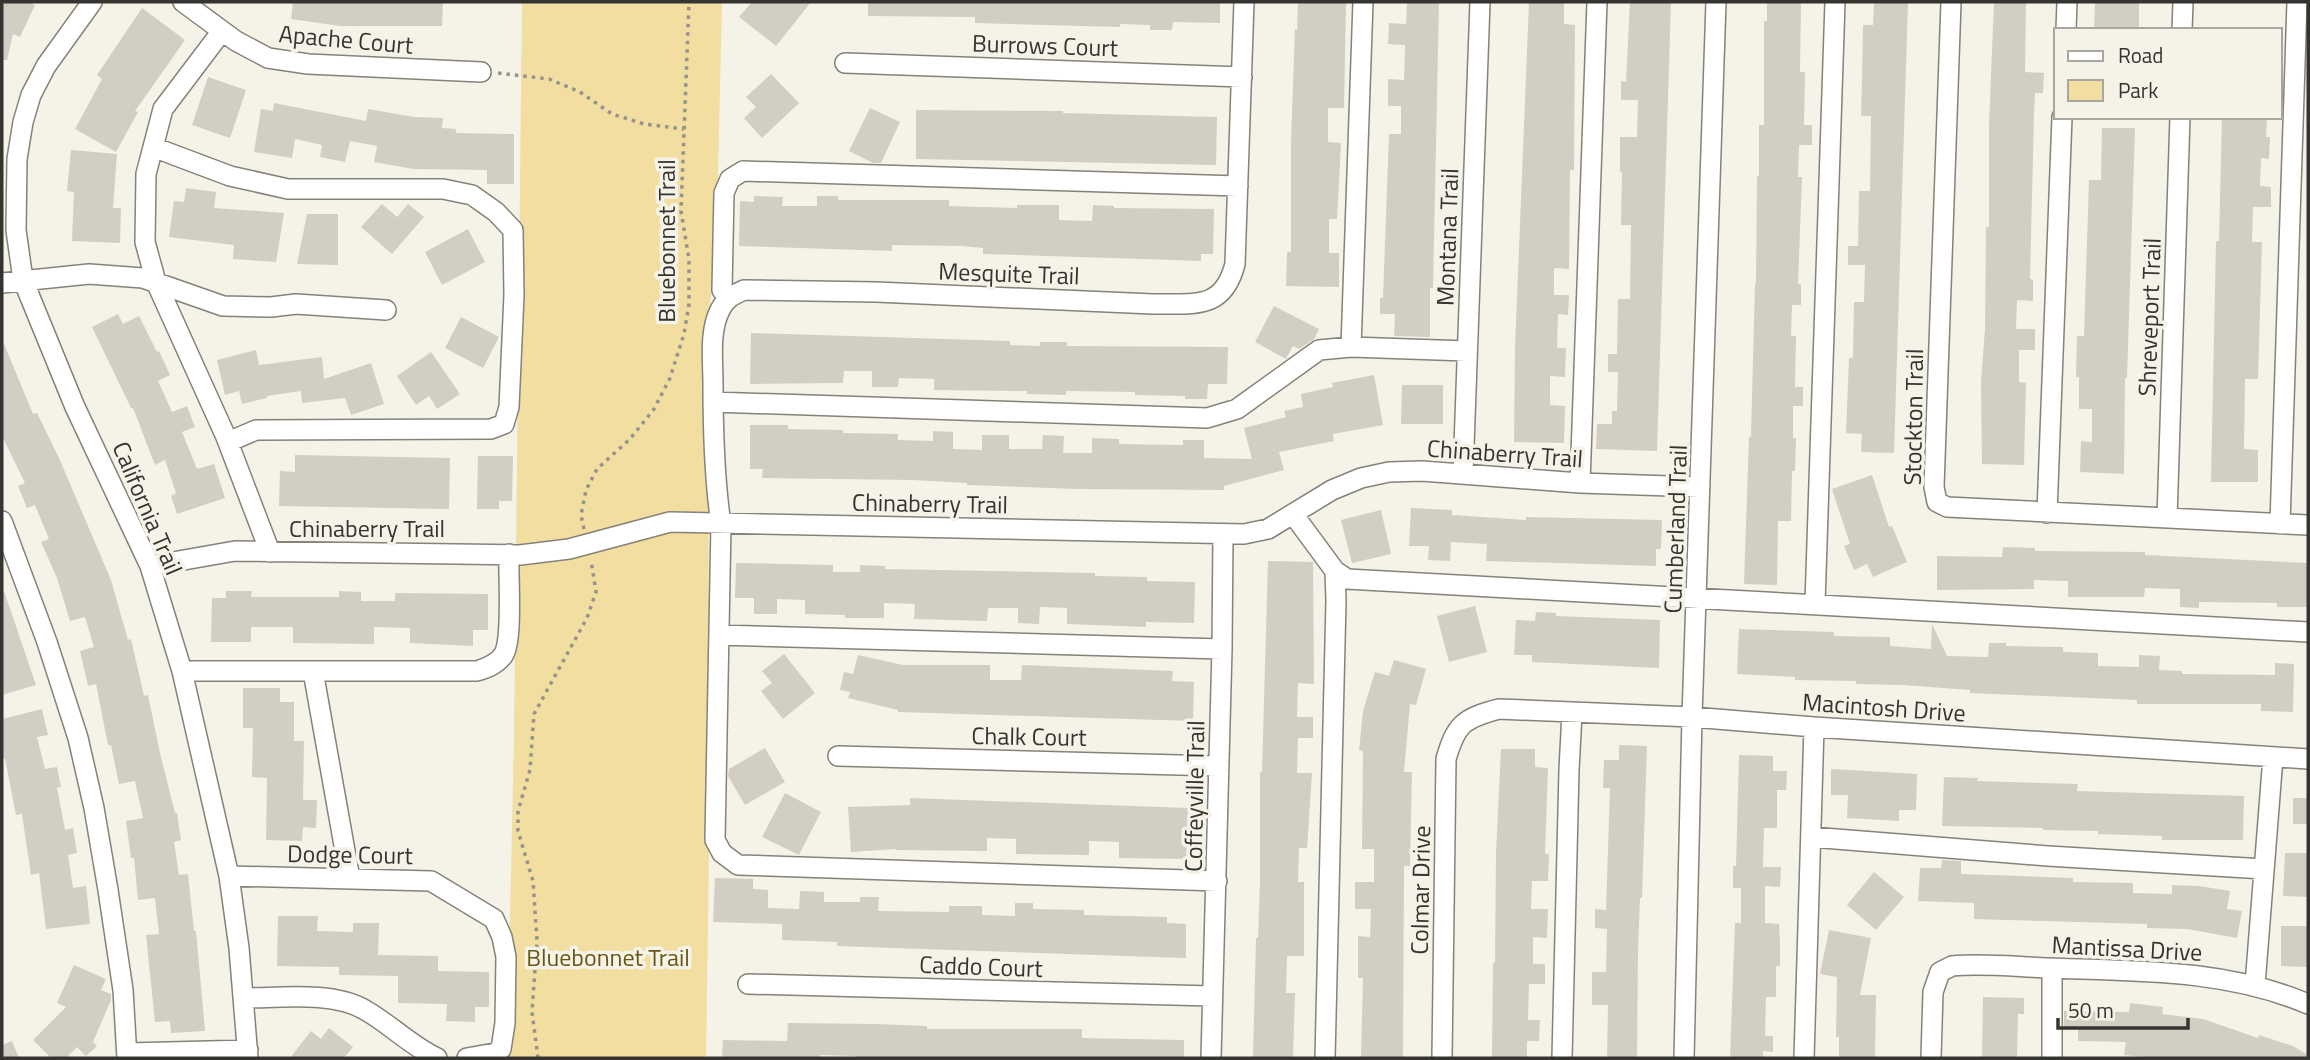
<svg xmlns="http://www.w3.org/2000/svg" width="2310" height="1060" font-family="'Titillium Web',sans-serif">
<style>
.green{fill:#f2dea1}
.building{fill:#d2cec4}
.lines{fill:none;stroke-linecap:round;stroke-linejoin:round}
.minor-casing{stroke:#858278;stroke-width:22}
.path{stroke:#95938c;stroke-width:3.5;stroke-dasharray:3.5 5;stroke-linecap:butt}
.minor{stroke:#fff;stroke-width:19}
.labels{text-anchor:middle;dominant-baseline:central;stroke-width:7;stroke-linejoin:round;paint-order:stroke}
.street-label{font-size:24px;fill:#353430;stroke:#f5f2e7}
.park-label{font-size:24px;fill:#695612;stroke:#f5f2e7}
</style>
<rect width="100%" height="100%" fill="#f5f2e7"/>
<path class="green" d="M522 2H722L716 261 707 323 710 784 706 1058H507L514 736Z"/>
<path class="building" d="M2 2H28L35 5 20 37 13 34 7 60H2Z
M293 2H443L442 26H340L291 19Z
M752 2H811L776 46 739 17Z
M868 2H1220V23L1173 22 1172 30H1150V25L1120 24V27L975 23V17L868 16Z
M1298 2H1346L1344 108H1328V142L1341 143 1337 219H1329V253H1339V287L1286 286 1287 252H1291V142L1295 29 1297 30Z
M1407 2H1439L1433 288H1430V337L1394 336 1395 314H1380V298H1383L1389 134H1401V106H1388V79L1404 80 1405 45 1388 44 1389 23 1406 24Z
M1529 2H1564V24L1575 25 1574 170H1570L1569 269 1554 268V295H1569L1568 315 1558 314 1557 348H1566L1565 377 1550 376V405L1565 406 1564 443 1514 442 1515 347Z
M1630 2H1671L1657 451 1596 449 1597 424H1612V411H1617L1618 372H1608V354H1617L1618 299H1630L1631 225H1621L1622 172H1620V137H1637L1638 100H1621V81L1626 82Z
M1767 2H1801L1800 72H1805L1804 125H1812V145H1799L1798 177H1802L1798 284H1801V305H1792L1791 336H1796L1795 387H1803V406H1793V438H1796L1795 471H1792L1791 521H1778L1777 585 1744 584 1749 437H1751L1755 283H1756L1757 176H1759V125H1764V21H1767Z
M1874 2H1908L1894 453 1861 452 1862 434 1846 433 1849 358H1853L1854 302H1864L1865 265H1848V246H1858L1859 191H1870L1871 116H1861L1862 81 1863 25H1873Z
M1994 2H2026L2025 72 2044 73 2043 93H2035L2034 114 2030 279 2033 280V301L2017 300 2016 329H2035V350H2019V382L2026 383 2024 465 1982 464 1981 382 1985 329 1986 227H1989V125Z
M2095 2H2139V30H2094Z
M142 8 185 40 135 111 138 112 116 152 75 129 102 79 97 75Z
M771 74 799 103 762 138 744 118 756 107 746 97Z
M208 77 246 90 230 138 192 125Z
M274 103 366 121 368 109 414 117 443 118 442 128 456 129V133L514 134V184H487V170L413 169 374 162 377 146 350 141 345 162 320 157 322 145 295 139 292 158 254 152 261 109 273 111Z
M870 108 900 122 881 163H873L849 151Z
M916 110 1063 111V113L1217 117 1216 165 916 159Z
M2222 117H2267L2266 137H2270L2269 159 2261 158 2260 186 2271 187V207H2253L2252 242H2262L2258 379H2245L2244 449 2258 450V482H2211L2216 241H2219Z
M2102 128H2135L2127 378H2125L2124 474 2080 472 2081 441 2092 442V409H2079V377H2076L2077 336H2084L2089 180H2101Z
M71 150 117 154 113 208H121L120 243 72 241 74 192 67 191Z
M186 188 216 192 214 208 284 213 276 262 233 259 234 245 169 237 174 201 184 202Z
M754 196 783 197 782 206H817V196H838V200H949V206L1017 208V205H1059V220L1092 221 1093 205 1114 206V208L1214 209 1213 254H1201V261L1174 260 983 254V248L962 246 892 245V251L739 246 740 201 754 202Z
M382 204 397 217 408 204 424 217 392 254 361 227Z
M307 214H338V265L297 264Z
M468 229 485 262 442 285 425 252Z
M1274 306 1319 329 1314 339 1299 349 1293 346 1286 359 1255 342Z
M118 314 123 324 139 316 157 352 159 351 170 375 158 381 172 412 187 406 195 427 182 432 197 469 214 464 225 498 177 514 171 496 176 493 165 460 155 465 133 408H131L92 327Z
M461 317 499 337 483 368 445 348Z
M751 333 1010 341V345L1040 346V342H1067V346L1228 347 1227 384H1208L1207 399H1185V396L1135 395V392L1066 391V395L1027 394V391L934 390V379L899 378 898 387H872V371H844L843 383 750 384Z
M2 339 33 414 37 413 59 458 111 580 128 640 131 639 144 696 148 695 160 753 175 813H177L181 840 174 842 179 875 188 874 194 931H196L205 1031 171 1033 170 1021 155 1022 146 935 159 934 155 898 138 900 134 858H131L126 821 143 818 135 781 119 784 111 745H108L96 684 88 686 80 651 94 647 85 617 70 621 57 578 41 542 49 539 35 505 27 508 18 486 25 483 2 436Z
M256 350 259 365 322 357 324 379 371 363 384 404 351 415 345 398 302 403 301 391 267 396V398L242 404 239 391 225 395 217 360Z
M431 352 460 394 437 409 429 396 416 405 397 376Z
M1374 375 1383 425 1333 434 1334 441 1279 452 1284 470 1224 486V490L1076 489 967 485V483L912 480 762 478 763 469H750V425H788V429L843 430V433L898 434V440L933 441V431L953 432V449L982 450V435H1009V449H1042L1043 435 1064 436 1063 453H1092V438L1119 439V444L1183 445V440H1204V458L1252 459 1244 428 1286 417 1284 411 1303 407 1301 394 1333 387 1332 383Z
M1402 385H1443V424H1401Z
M295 455 450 458 449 509 279 506 280 471 295 472Z
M478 456H513L512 501H499V509H477Z
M1872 475 1889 527 1892 526 1907 562 1873 577 1867 564 1854 570 1844 546 1850 544 1832 489Z
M1411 508 1452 510V515L1526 520V517L1662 520 1661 549H1656V566L1486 561 1487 544 1451 542 1450 561 1428 560 1429 546H1409Z
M1381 510 1391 554 1352 563 1341 520Z
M2003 547 2035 548V551L2145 552V555L2308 563V607H2277V603L2199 602V608L2180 607V589L2145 588 2144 597H2068V581L2034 580V589L1937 590V556L2002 557Z
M1268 561 1313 562 1314 684 1298 683 1297 717H1313V738H1298L1297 773H1312L1307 848H1299L1298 882H1304V956H1287L1286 993H1295L1293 1058H1253L1256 938H1258L1260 882V772H1262Z
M736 563 833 565V572H860V565L885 566V569L1095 573V576L1147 577V581L1195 582 1194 623 1146 622V627L1067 624V608L1040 607 1039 624 1018 623V608H988L987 621 914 619 915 604 884 603V618H845V615L805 614V600L777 599V614H754V598H735Z
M2 591H4L36 685 2 695Z
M226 591H252L251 597H339V591L361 592V601H395V593L488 594V630H473V646L410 643V628L374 627V644L293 643V627H251V642H211L212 598H226Z
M1475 606 1487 652 1449 662 1437 616Z
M1536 612 1556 613V616L1660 620 1659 668 1532 662V655H1514L1516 620 1535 621Z
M1932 624 1947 656 1988 657 1989 643H2006V646L2063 647V652L2098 653V666L2139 667V655L2160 656 2159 670 2182 671V674L2275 675V663L2294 664 2293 712 2261 711V704H2137V700L1970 693V690L1903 685 1856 684V681L1795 680V677L1737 674 1739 629 1834 632V636L1890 637V646L1931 649Z
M784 654 815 693 783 719 761 691 772 683 762 671Z
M858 655 903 665H990V680H1021L1022 665 1173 671 1172 681 1194 682 1193 721 898 712V710L848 698 850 692 840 690 844 672 853 674Z
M1394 660 1426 669 1416 705 1410 704 1404 772H1412L1410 866H1404L1403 1058H1361L1363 978H1358V936L1370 937 1371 909H1355V882H1374V849H1362L1363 751 1359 750 1363 711 1375 672 1389 676Z
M243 688H280V702H294V741H304L303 800H317L316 828 303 827 302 841 266 840 267 778 252 777 253 728H243Z
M42 709 48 735 37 737 45 769 57 767 61 787 57 788 65 830 73 828 77 853 68 855 73 888 86 886 90 924 46 929 39 873 31 875 22 814 16 815 5 758 2 759V719Z
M1619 745 1647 746 1642 898H1640L1638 951 1637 1058H1607L1608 1005H1592V972H1606L1607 929 1595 928V909L1606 910 1610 788H1603L1604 760H1619Z
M765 748 785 782 745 805 728 776 729 769Z
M1501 749H1535V767L1548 768 1545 854H1549L1548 881H1532L1531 909H1548L1547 938 1533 937V964H1545V984H1529L1528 1020H1540L1539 1041H1527V1058L1492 1057 1493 963H1495L1496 853Z
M1739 755 1773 756V771H1787L1786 790H1777V828H1764L1763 867H1781L1780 887 1765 886V923L1779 924 1780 943V966H1776V997H1766L1765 1036H1773V1052L1763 1051V1058H1730L1735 923H1741V888H1733V866H1736Z
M1831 769 1917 774 1916 810H1899V821L1847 818 1848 795H1831Z
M1944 777 1978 778 1977 781 2078 784 2077 791 2244 796 2243 840H2162V836L2098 834V831L2043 830V828L1942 826Z
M785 793 821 812 799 855 762 837Z
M910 798 1188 808V859L1119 858V842L1089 841V855L1016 854V839L987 838V851L896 850V849L851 852 848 807 910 805Z
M2293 798H2308V824H2293Z
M2285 853H2308V897L2283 896Z
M1942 860 1961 861V874L2073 878V882L2133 883V893L2172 894V885L2199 886 2230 891 2227 909 2242 911 2237 938 2187 929 2147 928V924L1974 919V903L1918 901 1920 868H1941Z
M1874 872 1904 897 1876 930 1847 905Z
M715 878 753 879V889L768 890V908L799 909 800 891 824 892V902H860V897H879L878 911 949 912V906H982V915L1015 916V903H1033V909L1084 910V915L1167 917V923L1186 924V958L837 946V942L782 940V924L713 922Z
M278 916H318L317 931 353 932V923H379L378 955 438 956V971L489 972V1007H475V1022L446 1021 447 1004 398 1003V976L339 975V967L277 966Z
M2281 926H2308V967L2281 966Z
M1829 930 1871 938 1860 995H1876L1875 1058H1839V1037H1836L1837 977 1820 974Z
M74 965 106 979 101 990 111 994V1000L93 1042 97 1046 86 1056 77 1047 66 1058H51L33 1040 66 1007 57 1003Z
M1983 997 2024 998V1014H2018L2017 1058H1982Z
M2130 1003 2163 1007 2162 1014 2203 1019 2258 1038 2259 1035 2293 1046 2308 1055V1058H2152L2124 1055 2126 1042 2078 1041V1028H2064V1011L2129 1012Z
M788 1023 875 1024 927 1026V1029H1082V1038L1184 1040V1058H856V1056L820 1055V1058H722L723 1040 787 1041Z
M329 1028 353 1047 344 1058H290L311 1031 321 1039Z
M12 1041 19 1058H2V1045Z"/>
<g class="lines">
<defs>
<path id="minor" d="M92 2 46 66 31 95 23 122 17 159 16 230 23 280 75 407 150 566 182 671 229 876 239 948 248 1058
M183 2 236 41 268 58 308 64 481 72
M1951 2 1934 487 1937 502 1947 507 2308 525
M2066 30 2067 2
M2182 30 2183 2
M222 31 163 109 146 174 145 242 156 282 226 437 270 552
M845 63 1242 77
M153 147 230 176 288 189H443L472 195 496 212 513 230 514 295 509 407 504 424 491 429 256 430 228 442
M2 283 89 274 143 278 223 306 271 307 296 304 386 310
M729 297 722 290 724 193 730 179 743 171 1238 186
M1351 347 1363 2
M713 402 1207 418 1237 409 1319 350 1351 347 1467 351
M1463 474 1480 2
M1580 483 1597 2
M2047 513 2062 117
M1293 514 1335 571 1347 579 2308 632
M2167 518 2180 117
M2 521 47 642 78 738 94 808 108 890 123 990 127 1058
M2280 524 2297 2
M150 566 235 551 520 555 569 549 670 522 1244 534 1268 529 1332 490 1361 478 1389 472 1422 471 1580 483 1700 487
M1815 603 1835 2
M719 635 1222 649
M182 671H313L350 879
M313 671H477C487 668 498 664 504 654 513 637 508 576 509 554
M838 756 1218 766
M1811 837 2048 856 2264 869
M229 876 431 881 494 919 502 937 506 957 505 1023 501 1049 495 1053 467 1058
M1217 881 738 865 722 853 715 840 721 524C714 477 713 431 713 384 713 359 709 332 720 310 726 298 733 295 744 290L876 292 1153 304C1194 303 1223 311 1235 264L1244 2
M2052 968V1058
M748 984 1212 996
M2255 985 2273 757
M243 998C280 998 333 991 365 1010 390 1024 411 1046 437 1058
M128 1053 248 1050
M1211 1058 1222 649 1223 535
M1325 1058 1336 601 1335 571
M1442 1058 1446 759C1456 724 1464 718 1499 709L1692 717 1814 727 2308 759
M1562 1058 1569 770 1572 713
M1684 1058 1692 717 1716 2
M1804 1058 1814 727
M1931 1058 1933 992 1940 972 1952 966C1984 963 2017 967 2049 968 2137 971 2226 969 2308 1004"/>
</defs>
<use href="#minor" class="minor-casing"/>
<path class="path" d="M498 73 549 79 580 92 612 114 644 124 684 129
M584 529 581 515 586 490 597 469 630 439 654 409 670 378 684 334 689 304V259L681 211 689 2
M538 1058 532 1012 537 941 533 881 518 831V811L530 770 534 714 587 618 596 592 591 560"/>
<use href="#minor" class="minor"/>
</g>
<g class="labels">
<g class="street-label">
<text transform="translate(346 39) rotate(5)">Apache Court</text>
<text transform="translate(1045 45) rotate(2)">Burrows Court</text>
<text transform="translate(1447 237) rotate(-88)">Montana Trail</text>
<text transform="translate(666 241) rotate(-90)">Bluebonnet Trail</text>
<text transform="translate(1009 273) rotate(2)">Mesquite Trail</text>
<text transform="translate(2149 317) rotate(-88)">Shreveport Trail</text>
<text transform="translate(1913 417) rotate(-89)">Stockton Trail</text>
<text transform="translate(1505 453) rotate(4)">Chinaberry Trail</text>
<text transform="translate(930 503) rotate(1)">Chinaberry Trail</text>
<text transform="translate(148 508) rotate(67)">California Trail</text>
<text x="367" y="528">Chinaberry Trail</text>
<text transform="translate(1675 529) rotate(-88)">Cumberland Trail</text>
<text transform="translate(1884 707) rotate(4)">Macintosh Drive</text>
<text transform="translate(1029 736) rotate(1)">Chalk Court</text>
<text transform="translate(1194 796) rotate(-89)">Coffeyville Trail</text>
<text transform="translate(350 854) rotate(1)">Dodge Court</text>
<text transform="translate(1420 890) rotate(-89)">Colmar Drive</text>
<text transform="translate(2127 948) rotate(3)">Mantissa Drive</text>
<text transform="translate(981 966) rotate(2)">Caddo Court</text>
</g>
<g class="park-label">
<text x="608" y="957">Bluebonnet Trail</text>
</g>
</g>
<rect width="2310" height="1060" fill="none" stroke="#353430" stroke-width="7"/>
<rect x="2054" y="28" width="228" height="91" fill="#f5f2e7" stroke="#a8a69e" stroke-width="2"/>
<rect x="2068" y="51" width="35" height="10" fill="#ffffff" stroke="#a8a69e" stroke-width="2"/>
<text x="2118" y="63" font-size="21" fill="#353430">Road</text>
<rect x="2068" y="80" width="35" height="21" fill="#f2dea1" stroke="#a8a69e" stroke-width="2"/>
<text x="2118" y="98" font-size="21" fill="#353430">Park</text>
<path d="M2058 1018v10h130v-10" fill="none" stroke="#353430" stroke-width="3.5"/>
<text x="2068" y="1018" font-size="21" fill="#353430" stroke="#f5f2e7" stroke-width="5" paint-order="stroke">50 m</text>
</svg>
